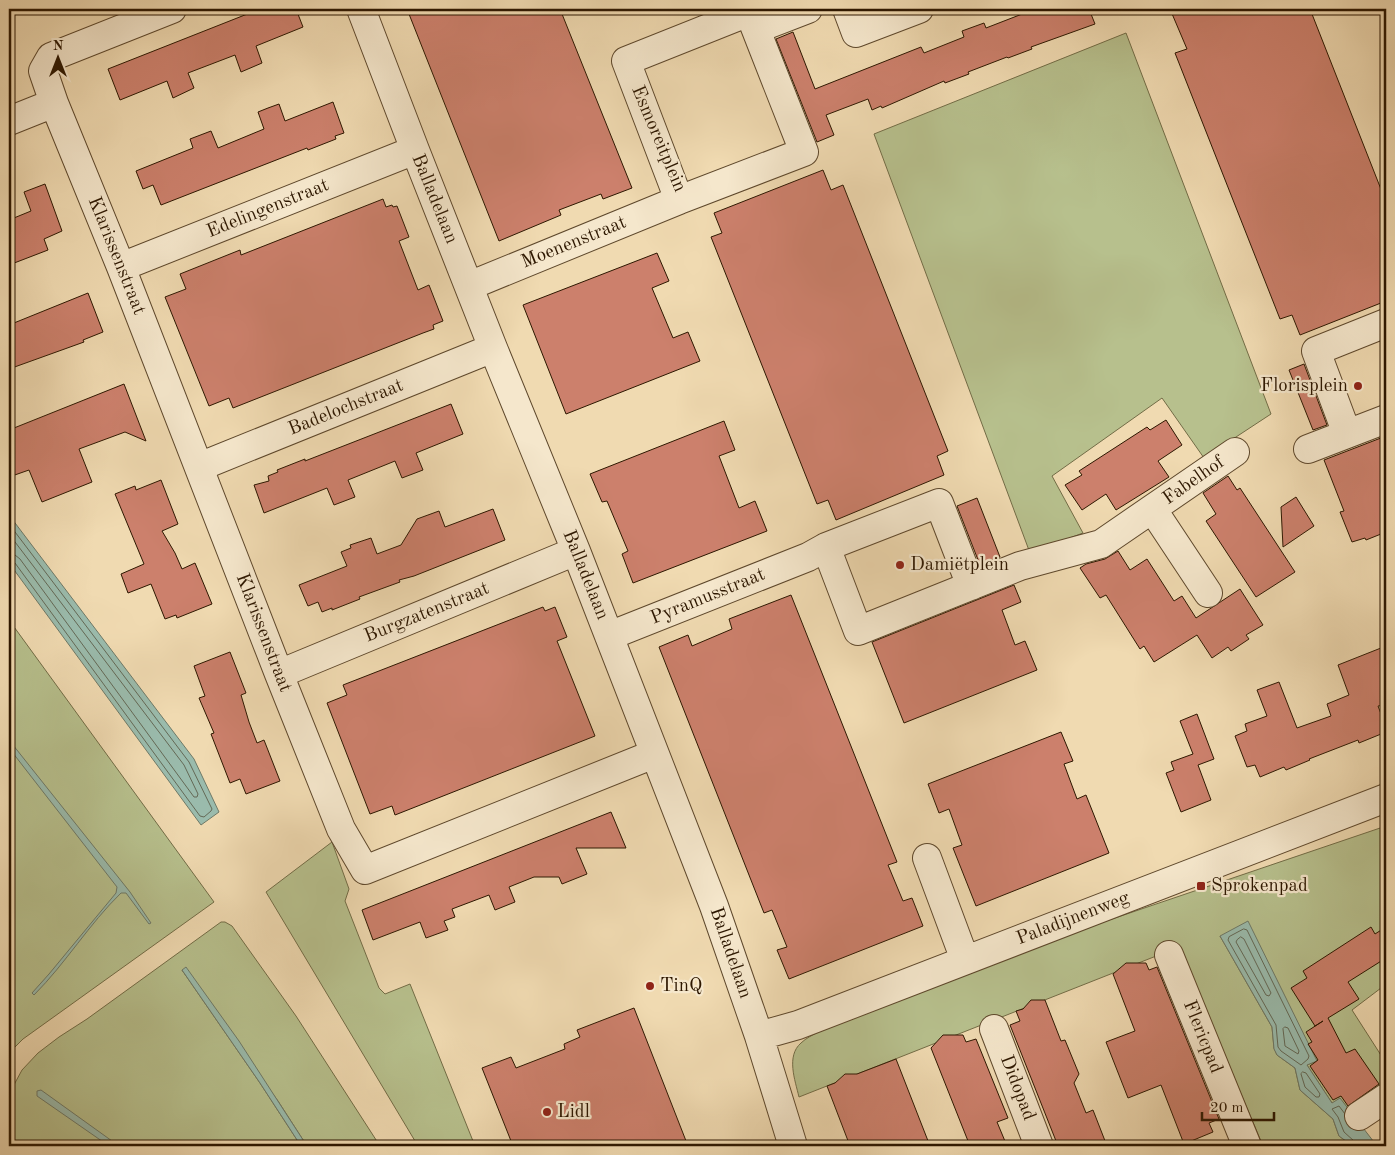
<svg xmlns="http://www.w3.org/2000/svg" width="1395" height="1155" font-family="'Old Standard TT',serif">
<style>
.green{fill:#b7c08d;stroke:#726c46}
.water{fill:#9abbac;stroke:#6e7967}
.lines{fill:none;stroke-linecap:round;stroke-linejoin:round}
.shore{stroke:#646956;stroke-width:1}
.building{fill:#cc806c;stroke:#2d1700}
.minor-casing{stroke:#5e482c;stroke-width:30}
.minor{stroke:#f5e7cc;stroke-width:28}
.poi-dot{fill:#8f2418;stroke:#f5e7cc;stroke-width:2}
.labels{text-anchor:middle;dominant-baseline:central;stroke-width:4.5;stroke-linejoin:round;paint-order:stroke}
.street-label{font-size:19px;fill:#2d1700;stroke:#f5e7cc}
.poi-label{font-size:19px;fill:#2d1700;stroke:#f5e7cc;text-anchor:start}
</style>
<rect width="100%" height="100%" fill="#f0dab1"/>
<filter id="stains"><feTurbulence type="fractalNoise" baseFrequency=".004" numOctaves="4"/><feColorMatrix values="0 0 0 0 .2 0 0 0 0 .09 0 0 0 0 .02 0 0 0 .5 -.17"/></filter>
<radialGradient id="worn" r=".72"><stop offset=".6" stop-color="#630" stop-opacity="0"/><stop offset="1" stop-color="#630" stop-opacity=".3"/></radialGradient>
<path class="green" d="M1126 33 1271 414 1204 458 1162 398 1052 476 1083 533 1030 553 874 134Z
M9 620 214 902 23 1039 9 1053Z
M1386 826V986L1385 985 1352 1010 1386 1063V1092L1350 1113 1332 1103 1307 1065 1316 1061 1220 936 1272 1027 1274 1048 1277 1055 1295 1068 1300 1090 1333 1119 1339 1136 1350 1144V1146H1263L1179 947 799 1097C795 1080 786 1056 801 1043 806 1038 813 1035 818 1032L1053 939Z
M332 842 349 889 345 901 379 988 385 994 410 984 475 1146H418L266 892Z
M221 922H225L232 926 296 1016 380 1146H307L278 1101 182 970 260 1083 301 1146H9V1094L22 1070 38 1053 59 1037 87 1019Z"/>
<path class="water" d="M9 515 194 759 219 812 201 825 9 563Z
M9 740 130 892 151 923 149 924 126 893H121C89 924 66 963 34 995L32 993 49 974 116 893 117 887 9 748Z
M1248 921 1317 1061 1307 1065 1332 1103 1340 1098 1377 1146H1350V1144L1339 1136 1333 1119 1300 1090 1295 1068 1277 1055 1274 1049 1272 1027 1220 936Z
M186 967 239 1041 307 1146H301L260 1083 182 970Z
M41 1090 119 1146H109L37 1096V1091Z"/>
<g class="lines">
<path class="shore" d="M9 524 189 762 212 809 211 811 204 817 200 816 15 563 9 561
M9 534 184 765 198 794 197 797H194L20 559 15 555 9 554
M1244 929 1247 930 1309 1056 1308 1059 1301 1065 1281 1051 1278 1047 1276 1025 1228 940 1229 937Z
M1241 937 1244 939 1271 993 1269 996 1266 995 1236 942 1237 940Z
M1285 1027 1288 1028 1299 1051 1298 1054 1285 1046 1283 1029Z
M1303 1072 1306 1073 1320 1094 1319 1097H1316L1305 1087 1301 1074Z
M1345 1114 1339 1106 1332 1109 1338 1117 1344 1132 1354 1141 1355 1146"/>
</g>
<path class="building" d="M260 9H296L303 27 256 46 262 63 241 72 235 55 188 73 194 88 173 98 167 81 120 100 108 69Z
M407 9H560L632 188 603 199 601 194 559 210 561 215 499 241Z
M1035 9H1089L1095 24 1031 47 1032 49 1008 58 1007 57 968 72 969 74 945 83 944 81 882 108 881 106 872 110 868 99 826 115 834 135 817 142 776 39 793 32 815 89 921 47 924 53 964 37 962 31 984 23 986 28Z
M1170 9H1310L1386 202V301L1300 335 1292 315 1280 319 1175 53 1187 49Z
M333 102 344 133 335 136 336 139 308 150 307 148 161 205 153 185 143 189 136 171 193 148 190 139 211 131 218 148 264 129 258 112 268 108 279 104 285 121Z
M823 170 831 190 843 185 948 451 937 456 944 475 836 520 828 500 817 504 711 237 722 233 714 213Z
M45 184 62 231 44 239 48 250 9 265V220L31 211 24 192Z
M383 199 386 207 392 205 393 207 397 206 409 237 399 241 418 290 429 285 443 321 433 325 434 329 423 333 233 408 229 398 209 406 165 297 186 289 180 274 240 250 241 255Z
M657 253 669 281 652 288 673 338 688 332 700 361 566 414 523 305Z
M88 293 103 332 83 340 84 342 9 369V325Z
M1304 364 1327 425 1313 430 1289 370Z
M124 384 146 441 125 432 79 449 92 482 42 502 29 470 9 477V430Z
M451 404 463 434 416 453 423 470 402 478 395 461 348 480 355 497 334 505 327 488 264 513 254 485 269 481 268 476 278 472 277 470 305 459V461Z
M1166 420 1182 445 1158 461 1169 477 1116 510 1106 494 1082 510 1065 485 1082 475 1079 471 1147 427 1150 430Z
M724 421 735 450 719 456 739 508 755 501 767 531 633 583 622 554 628 551 607 501 602 502 590 474Z
M1386 436V532L1366 540 1365 538 1352 542 1340 512 1344 511 1324 460Z
M1228 476 1237 490 1240 488 1295 572 1256 597 1206 521 1216 514 1203 493Z
M161 480 178 524 162 531 175 553 182 569 195 563 212 604 177 618 176 615 165 619 151 584 128 593 121 574 144 564 115 494 135 486 136 490Z
M1296 497 1314 526 1283 547 1281 507Z
M977 498 1000 557 980 565 957 506Z
M493 509 505 540 414 576 399 580 400 582 359 597 360 599 332 610V608L322 612 318 602 308 606 299 585 347 566 341 552 351 548 350 545 371 538 377 554 401 545 417 519 439 511 445 527Z
M1118 551 1130 570 1147 559 1174 601 1182 596 1196 618 1240 589 1263 625 1246 635 1249 639 1231 651 1228 647 1212 658 1197 635 1154 662 1144 646 1140 649 1106 595 1100 598 1080 568 1086 564 1105 559Z
M1014 585 1021 602 1002 610 1015 645 1025 641 1037 670 904 723 872 642Z
M791 595 897 862 888 865 903 901 912 898 923 926 789 979 777 950 787 947 772 910 764 913 659 647 688 635 692 646 732 629 729 619Z
M543 607 545 611 555 607 567 637 557 641 595 736 395 815 392 806 370 814 327 703 347 695 343 685Z
M1386 646V705L1378 706 1386 727V732L1359 743 1358 740 1309 759 1310 760 1286 770 1284 767 1260 777 1255 765 1247 767 1235 736 1247 731 1245 724 1267 716 1257 690 1279 682 1297 728 1331 716 1327 704 1349 695 1338 665Z
M230 652 246 693 241 695 249 722 257 743 264 740 280 781 246 794 240 779 230 783 211 734 214 733 199 698 205 696 194 666Z
M1197 714 1214 759 1198 765 1211 800 1181 812 1166 773 1174 770 1171 762 1193 754 1180 721Z
M1061 732 1073 761 1064 764 1077 799 1086 795 1109 853 976 906 953 848 962 845 949 809 939 813 928 784Z
M611 812 626 848H576L587 874 562 884 559 877H534L509 887 515 902 495 910 489 895 452 909 455 917 444 921 448 930 426 938 420 922 373 940 362 910Z
M1371 927 1375 934 1386 927V958L1348 982 1359 999 1328 1018 1346 1053 1355 1049 1379 1084 1348 1106 1341 1096 1333 1100 1310 1066 1318 1060 1308 1044 1312 1042 1306 1032 1323 1021 1315 1026 1291 988 1307 978 1303 971Z
M1126 963H1146L1149 970 1157 967 1219 1119 1209 1123 1213 1132 1184 1144 1161 1085 1128 1098 1106 1042 1135 1031 1113 974Z
M1031 1000H1045L1061 1041 1065 1040 1079 1074 1074 1083 1086 1113 1093 1110 1107 1146H1058L1010 1025 1020 1021 1016 1011 1023 1009Z
M634 1008 688 1146H513L482 1068 511 1057 516 1068 565 1049 564 1044 580 1037 577 1030Z
M943 1035H963L966 1042 976 1039 1008 1118 997 1122 1007 1146H970L931 1048Z
M896 1059 930 1146H850L827 1086 835 1083 845 1074H857Z"/>
<g class="lines">
<defs>
<path id="minor" d="M172 9 51 57 43 71 54 103 121 267 279 674 341 829 365 870 654 754
M361 9 415 150 493 348 576 551 714 906 759 1036 793 1146
M847 9 856 33 919 9
M749 12 804 152 679 200 626 61Z
M756 29 808 9
M9 121 54 103
M121 267 415 150
M469 286 679 200
M1347 434 1316 351 1386 323
M1308 449 1386 419
M199 467 493 348
M1153 510 1208 593
M826 547 858 631 1020 566 1101 544 1235 452
M609 636 808 557 826 547 939 503 971 586
M279 674 576 551
M927 858 965 960
M1169 955 1247 1146
M994 1029 1039 1146
M759 1036 798 1025 1386 798
M1359 1116 1386 1098"/>
</defs>
<use href="#minor" class="minor-casing"/>
<use href="#minor" class="minor"/>
</g>
<g class="poi-dot">
<circle cx="1358" cy="386" r="5"/>
<circle cx="900" cy="565" r="5"/>
<rect x="1196" y="881" width="10" height="10" rx="2.5"/>
<circle cx="650" cy="986" r="5"/>
<circle cx="547" cy="1112" r="5"/>
</g>
<g class="labels">
<g class="street-label">
<text transform="translate(658 139) rotate(67)">Esmoreitplein</text>
<text transform="translate(434 199) rotate(68)">Balladelaan</text>
<text transform="translate(268 209) rotate(-22)">Edelingenstraat</text>
<text transform="translate(574 243) rotate(-22)">Moenenstraat</text>
<text transform="translate(116 256) rotate(68)">Klarissenstraat</text>
<text transform="translate(346 408) rotate(-22)">Badelochstraat</text>
<text transform="translate(1194 481) rotate(-35)">Fabelhof</text>
<text transform="translate(585 575) rotate(68)">Balladelaan</text>
<text transform="translate(708 597) rotate(-22)">Pyramusstraat</text>
<text transform="translate(427 613) rotate(-22)">Burgzatenstraat</text>
<text transform="translate(263 633) rotate(69)">Klarissenstraat</text>
<text transform="translate(1073 919) rotate(-21)">Paladijnenweg</text>
<text transform="translate(730 953) rotate(71)">Balladelaan</text>
<text transform="translate(1202 1037) rotate(68)">Flericpad</text>
<text transform="translate(1017 1088) rotate(69)">Didopad</text>
</g>
<g class="poi-label">
<text x="1348" y="386" text-anchor="end">Florisplein</text>
<text x="910" y="565">Damiëtplein</text>
<text x="1211" y="886">Sprokenpad</text>
<text x="660" y="986">TinQ</text>
<text x="557" y="1112">Lidl</text>
</g>
</g>
<rect width="1395" height="1155" fill="none" stroke="#f0dab1" stroke-width="30"/>
<rect x="10" y="10" width="1375" height="1135" fill="none" stroke="#2d1700" stroke-width="2.5"/>
<rect x="15" y="15" width="1365" height="1125" fill="none" stroke="#2d1700"/>
<g transform="translate(58 58)" stroke="#f5e7cc" stroke-width="4" paint-order="stroke">
<path d="M0-4L9 19L0 12L-9 19Z" fill="#2d1700"/>
<text y="-8" font-size="14" font-weight="bold" text-anchor="middle" fill="#2d1700">N</text>
</g>
<path d="M1202 1112v8h72v-8" fill="none" stroke="#2d1700" stroke-width="2.5"/>
<text x="1210" y="1112" font-size="15" fill="#2d1700" stroke="#f5e7cc" stroke-width="4" paint-order="stroke">20 m</text>
<rect width="100%" height="100%" filter="url(#stains)"/>
<rect width="100%" height="100%" fill="url(#worn)"/>
</svg>
